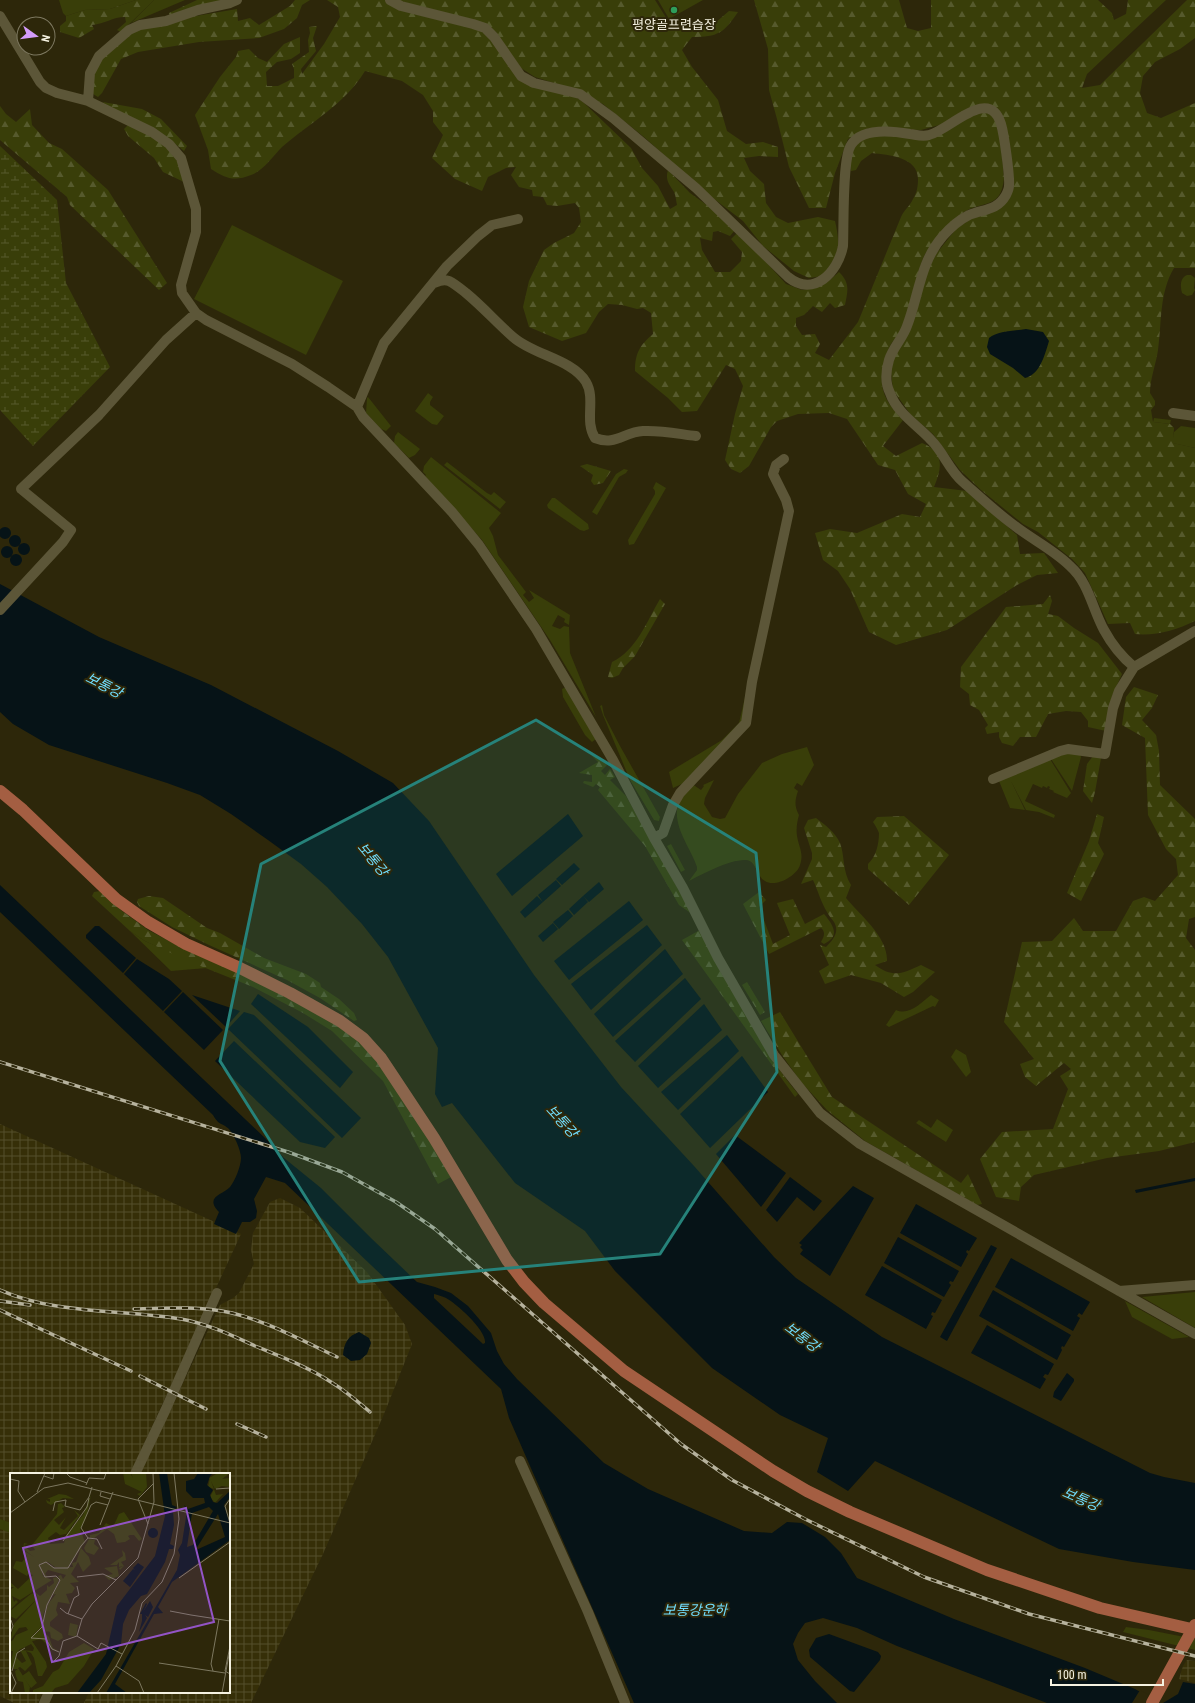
<svg xmlns="http://www.w3.org/2000/svg" width="1195" height="1703" font-family="'Roboto Condensed','Noto Sans KR',sans-serif">
<style>
.industrial{fill:url(#industrial-grid)}
.green{fill:#393e09}
.forest{fill:url(#forest-firs)}
.wetland{fill:url(#wetland-marsh)}
.water{fill:#061317;fill-rule:evenodd}
.pier{fill:#2d270a}
.lines{fill:none;stroke-linecap:round;stroke-linejoin:round}
.minor{stroke:#5c5638;stroke-width:10}
.major{stroke:#a45e42;stroke-width:12}
.rail-casing{stroke:#b6b29d;stroke-width:3.5}
.rail{stroke:#2d270a;stroke-width:2;stroke-dasharray:6;stroke-linecap:butt}
.marked{fill:#26827a;fill-opacity:0.2;stroke:#26827a;stroke-width:3;stroke-linejoin:round}
.leisure-dot{fill:#2e9e5b;stroke:#2d270a;stroke-width:1.5}
.labels{text-anchor:middle;dominant-baseline:central;stroke-width:4;stroke-linejoin:round;paint-order:stroke}
.poi-label{font-size:13px;fill:#f5f2e1;stroke:#2d270a}
.water-label{font-size:14px;font-style:italic;fill:#70defe;stroke:#2d270a}
.inset-road{fill:none;stroke:#7d7860;stroke-width:1}
.view{fill:#9354c6;fill-opacity:0.15;stroke:#9354c6;stroke-width:2}
.inset-edge{fill:none;stroke:#f5f2e1;stroke-width:2}
</style>
<defs>
<pattern id="industrial-grid" width="8" height="8" patternUnits="userSpaceOnUse"><rect width="8" height="8" fill="#362f08"/><path d="M0 4h8M4 0v8" fill="none" stroke="#544e2c"/></pattern>
<pattern id="forest-firs" width="22" height="20" patternUnits="userSpaceOnUse"><rect width="22" height="20" fill="#393e09"/><path d="M5 1l3.5 6h-7zM16 11l3.5 6h-7z" fill="#565a2d"/></pattern>
<pattern id="wetland-marsh" width="20" height="14" patternUnits="userSpaceOnUse"><rect width="20" height="14" fill="#393e09"/><path d="M1 5h8M5 5V1M11 12h8M15 12V8" fill="none" stroke="#565a2d"/></pattern>
</defs>
<rect width="100%" height="100%" fill="#2d270a"/>
<path class="industrial" d="M0 1124 241 1234 130 1474H11V1692H43L38 1703H14L0 1696Z
M280 1198 300 1208 367 1272 405 1325 412 1344 384 1414 323 1554 251 1703H84L89 1692H229V1474H140L220 1305 233 1298 239 1293 254 1264 251 1250 253 1233 270 1202Z
M1187 1660 1195 1661V1683L1179 1679 1183 1666Z"/>
<path class="green" d="M59 0H136L110 9 85 10 66 16 63 13Z
M154 0H185L131 23Z
M658 0H703L669 19Z
M232 225 343 281 306 355 194 299Z
M1187 275H1191L1195 278 1194 288 1195 290 1192 295 1187 296 1182 293C1180 286 1180 278 1187 275Z
M428 393 433 397 430 402V405L444 416 437 425 432 424 415 411Z
M368 397 391 426 386 431 381 429 366 413 367 398Z
M1154 418 1171 420 1170 424 1153 422Z
M1181 426 1195 428V448L1172 443 1174 432Z
M398 432 420 449 415 455 409 458 394 443 395 436Z
M431 457 501 513 489 528 493 536 498 555 526 592 523 595 529 602 534 598 529 590 570 615 569 625 564 622 565 619 558 615 552 626 560 629 564 626 569 627 570 653 596 717 550 640 482 540 425 476 426 475 423 472 424 466Z
M447 462 487 493 491 495 494 492 506 502 500 509 444 465Z
M624 469 628 470 626 473 619 477 597 515 592 512 616 474Z
M656 482 666 488 634 544 629 545 628 540 655 494V491L653 488Z
M552 498H555L588 524 589 529 584 531 580 530 548 508 547 505Z
M749 680 743 724 684 783 673 788 669 772 722 740 739 723Z
M566 687 596 739 592 742 585 735 563 697 562 689Z
M602 705 604 715 620 746 660 817 659 821 654 820 630 780 603 715 600 706Z
M807 747 814 765 802 786 797 783 794 788 798 791C795 800 794 806 799 815 797 822 796 829 797 836 799 848 804 853 800 865 797 876 775 888 765 881 757 877 756 860 746 860 731 859 702 874 689 881L697 870V867C690 846 669 823 680 799 683 794 688 789 692 784L701 790 704 786 703 785 714 780 705 798 704 804 712 817 720 819 725 818 738 794 762 763 782 754Z
M1063 753 1080 754 1081 757 1072 791 1051 759Z
M1050 759 1071 793 1067 798 1053 792 1054 791 1049 789 1050 787 1048 786 1047 788 1043 786 1042 788 1033 784 1025 801 1055 815 1054 818 1039 812 1026 810 1011 781 1025 810 1010 808 999 781Z
M671 844 685 870 681 872 667 846Z
M130 931 145 941 207 968 171 971Z
M931 995 939 1000 935 1007 933 1006 889 1027 886 1025 896 1010C909 1016 921 1003 931 995Z
M956 1049 966 1055 971 1072 966 1077 951 1057Z
M937 1119 953 1130 946 1142 916 1123 919 1120 931 1128Z
M1195 1292V1328L1142 1297Z
M1125 1301 1189 1337 1172 1339 1132 1317Z
M0 1519 11 1523V1533L0 1529Z
M1126 1627 1149 1630 1195 1639V1650L1123 1632Z"/>
<path class="forest" d="M136 0H154L121 32 117 30 126 22 125 17C112 17 105 24 92 25L94 29 79 38 60 32V26L66 21V16L85 10 110 9Z
M197 0H231L170 17 169 13Z
M295 0H310L302 5 297 18 284 29 259 38 199 42 138 52 121 59 102 93 98 97 93 94 92 74 102 57 133 31 190 17 237 9 238 21 250 18 259 25 290 6Z
M327 0H385L480 29 493 41 521 80 576 97 584 103 631 148 642 168 658 186 670 209 677 205C676 201 676 196 674 192 669 184 665 180 668 170L690 193 711 208 735 230 730 236 718 231 713 232 712 241 700 238 702 250 715 272H730L741 261 742 252 731 239 737 233 744 238 786 284 802 290 819 287 830 280 839 272C850 283 848 290 845 305L835 308 830 303 822 312 813 306 804 315 796 318V326L802 335 815 334 820 344 815 353 829 360 858 322 901 217C904 210 910 206 913 199 917 193 918 186 918 179 918 157 889 155 872 153L861 161 856 170 851 171C848 160 853 151 858 141L880 134 923 138 980 112C984 112 989 112 992 115 1000 122 1003 166 1004 178 1001 212 979 199 960 215 950 223 935 241 927 251 920 261 919 274 915 285 912 298 909 311 904 323 902 331 896 337 891 344 885 354 881 372 882 385 884 400 893 409 903 420L883 446 896 456 922 443C945 452 942 468 934 487L967 491 1017 535 1020 554 1044 553 1058 573 1037 575 1017 585 947 630 896 645 869 632 850 589 838 571 823 560 815 533 830 529 857 533 902 514 920 517 926 504 908 494 895 470 878 465 847 419 829 413 798 414 777 421 771 427 749 466 740 473 731 469 725 460 735 414 743 386 735 369 726 365 697 411 682 412 668 398 635 371C635 353 640 345 653 334L651 313 643 308 637 309 622 305 608 304 599 312 586 333 562 341 529 327 523 307 529 281 544 250 554 243 574 233 581 222 579 208 575 203 557 206 547 205 543 197 533 196 532 190 519 187 511 175 516 167 506 168 488 177 482 191 455 179 432 158 443 135 433 122V111L423 95 402 81 365 71C345 104 311 122 282 147 273 156 263 171 251 175 234 182 225 178 211 169L208 150 195 115 220 77 236 57 238 51 249 49 258 58 267 62 284 44 300 37V53L291 59 277 62 266 72 267 86H278L294 78V69L292 64 309 52 308 40 310 33 309 27 317 26 313 38 316 51 301 69 302 74 324 44 340 17 338 7Z
M398 0H655L670 24 711 21 715 23 729 11 738 12C724 33 718 37 692 37L682 50 692 67 718 100 727 131 746 144 763 142 778 147V157L759 156 744 158 750 171 764 184 766 203 776 217 788 223 818 217 835 221C841 248 839 254 823 276L809 278 794 271 763 246 743 221 709 195 644 137 603 104 557 84 535 77 521 68 496 32Z
M754 0H899L907 28 918 31 931 28V0H1098L1112 13 1114 20 1126 14 1128 0H1166L1087 74 1082 88 1100 85 1187 0H1195V38L1180 49 1155 62 1143 76 1140 93 1147 113 1161 118 1195 103V268H1174C1159 293 1162 322 1158 350 1156 364 1150 379 1150 393L1155 401V405L1151 410 1153 422 1170 424 1174 428 1173 443 1195 448V621C1176 630 1156 636 1135 634L1130 623 1108 624 1085 573 1072 559 1038 532 1023 524 981 490 960 470 933 434 911 415 893 390 891 372 894 358 929 267 936 254 956 229 1011 192 998 109 921 130 869 128 848 139 835 173 826 208H809L789 167 777 119 769 90 768 49Z
M103 102 142 109 161 119 187 146 184 151C160 130 134 118 105 105Z
M0 106 6 114 16 122 30 109 32 125 49 143 62 149 108 190 167 283 159 290 70 205 67 197 0 140Z
M128 125C145 133 168 143 178 161 181 167 182 175 184 182L163 172 154 158 128 136 124 129Z
M587 464 611 471 603 483 594 485 591 481 593 475 580 466Z
M1050 595 1052 601 1048 614 1058 616 1074 628 1098 643 1122 674 1112 696 1106 731 1088 727V721L1081 712 1066 711 1048 714 1036 737H1020L1013 746 1002 743 999 737V732L987 734 985 728 988 725 979 710 970 705 969 694 960 687 961 667 1006 607 1043 604Z
M660 599 665 604 635 656 623 668 619 675 612 678 608 677 612 662C636 651 647 621 660 599Z
M1134 687 1158 695 1152 708 1142 720 1156 735 1159 751 1160 785 1195 819V917L1189 919 1186 938 1195 950V1142L1159 1151 1107 1158 1034 1175 1021 1187 1019 1201 996 1197 980 1159 1002 1132 1053 1129 1068 1089 1060 1076 1071 1069 1064 1063 1036 1086 1025 1077 1020 1064 1034 1059 1004 1022 1022 942 1052 941 1074 918 1083 931H1116L1133 901 1144 897 1155 901 1178 875 1176 859 1166 849 1148 815 1145 738 1122 725 1126 697Z
M592 752 607 765 601 771 605 775 610 769 615 777 610 780 626 796 692 914 679 905 645 846 598 790 600 787 596 784 593 787 583 783 584 781 592 782V775L579 773 598 762 590 754Z
M1093 756 1101 758 1095 792 1092 803 1083 791 1087 764Z
M1097 814 1104 817 1098 843 1104 854 1081 901 1067 893 1089 841Z
M904 816 949 855 909 905 868 869V864C876 857 879 844 879 833 878 830 875 825 873 822L877 817Z
M816 818C825 825 835 832 840 843 845 856 842 871 851 885L846 898C860 915 888 937 887 961L875 965C893 978 902 974 921 965L935 972 913 992 904 997 881 983 851 975 825 984 819 971 829 965 820 945 826 947C833 940 840 932 834 922 832 919 829 916 827 912 821 902 818 891 813 880L801 884 812 859V853L804 828 808 820Z
M100 891 122 911 148 930 186 950 238 973 319 1013 362 1043 392 1078 451 1177 438 1184 383 1081 332 1031 303 1013 253 987 188 961 145 941 130 931 92 896 94 892Z
M759 892 766 900 759 907 773 944 790 935 777 903 793 899 805 924 824 914C833 925 841 936 824 944L821 942C824 937 826 932 821 928L769 954 743 904Z
M149 896 163 898 207 928 220 933 264 958 306 974 320 983 321 987 339 999 354 1013 357 1020 354 1021 320 998 287 980 209 945 172 927 139 906 137 902 138 899Z
M700 930C730 984 759 1047 798 1094L795 1097 682 940Z
M747 982 765 1012 760 1015 742 985Z
M780 1012 832 1097 961 1183 968 1174 982 1204 977 1205 865 1141 827 1110 801 1082 782 1055 761 1021Z"/>
<path class="wetland" d="M0 146 57 200 66 283 110 367 33 446 0 410Z"/>
<path class="water" d="M1026 329 1043 332 1049 341C1045 354 1040 375 1025 378L1013 368 990 354 987 347 989 338C998 331 1014 331 1026 329Z
M-1 533a6 6 0 1 1 12 0a6 6 0 1 1-12 0Z
M9 541a6 6 0 1 1 12 0a6 6 0 1 1-12 0Z
M18 549a6 6 0 1 1 12 0a6 6 0 1 1-12 0Z
M1 552a6 6 0 1 1 12 0a6 6 0 1 1-12 0Z
M10 560a6 6 0 1 1 12 0a6 6 0 1 1-12 0Z
M0 584 99 637 211 685 338 751 393 783 429 821 534 975 621 1087 694 1166 774 1257 796 1278 882 1337 1150 1473 1164 1477 1195 1483V1570L1133 1562 1059 1549 875 1461 848 1491 817 1472 828 1438 780 1415 712 1368 615 1271 585 1231 515 1183 452 1103 442 1107 435 1094 438 1048 388 957 362 924 327 887 301 864 268 840 231 814 200 795 167 783 49 745 13 724 0 712Z
M568 814 583 836 512 896 496 874Z
M574 863 580 869 562 885 556 879Z
M556 880 561 886 543 902 538 895Z
M599 882 604 889 589 902 583 896Z
M0 885C89 969 176 1054 265 1138L284 1158 321 1188 372 1239 417 1282 435 1287 451 1293 468 1306 491 1333 497 1351 504 1364 517 1379 604 1463 648 1489 744 1531 772 1533 787 1522 802 1523 825 1537 841 1553 857 1578 954 1619 1085 1668 1135 1689 1160 1703H1047L897 1646 857 1628 823 1618 805 1623 798 1633 793 1644 798 1660 815 1681 837 1703H634L509 1418 501 1389 285 1183 266 1177 254 1199 257 1211 256 1218 250 1222H242L236 1234 214 1224 219 1212C204 1196 223 1195 230 1187 235 1181 241 1166 241 1158 241 1150 234 1135 229 1129 223 1123 219 1126 213 1115L0 912ZM434 1294C438 1295 442 1296 446 1298 456 1303 487 1331 485 1343L483 1344 434 1298Z
M537 896 543 902 525 918 520 912Z
M583 896 588 902 574 915 569 909Z
M629 901 643 920 569 980 554 961Z
M568 910 573 916 559 929 553 922Z
M553 923 558 929 543 942 538 936Z
M647 925 662 945 591 1010 571 984Z
M95 926H99L136 958 123 973 86 938V935Z
M665 949 683 974 613 1037 594 1014Z
M137 959 169 979 182 991 163 1011 124 974Z
M685 978 701 999 635 1062 615 1041Z
M183 992 223 1030 204 1050 164 1012Z
M258 994 308 1027 353 1072 340 1088 251 1004Z
M192 995 240 1011 226 1027Z
M704 1004 722 1030 658 1088 638 1066Z
M244 1012 254 1015 361 1118 342 1138 228 1029Z
M727 1035 739 1051 678 1110 661 1092Z
M234 1041 335 1137 325 1148 300 1142 215 1061Z
M742 1056 768 1092 710 1148 680 1114Z
M735 1135 786 1173 761 1207 716 1154Z
M790 1177 822 1201 814 1211 797 1197 777 1222 766 1210Z
M1195 1178V1181L1136 1193 1135 1190Z
M853 1186 874 1198 830 1276 800 1254 803 1250 800 1247 802 1245 799 1243Z
M916 1204 977 1238 969 1251 967 1250 966 1252 968 1254 961 1267 900 1233Z
M898 1237 959 1271 953 1282 950 1281 949 1283 951 1285 944 1297 884 1263Z
M991 1245 997 1248 947 1341 940 1337Z
M1011 1258 1090 1302 1082 1315 1079 1313 1077 1316 1080 1318 1073 1331 995 1287Z
M882 1266 942 1300 935 1313 932 1312 931 1315 933 1316 926 1329 865 1295Z
M993 1290 1071 1335 1064 1347 1062 1346 1061 1348 1062 1350 1057 1360 979 1316Z
M987 1325 1054 1364 1048 1375 1045 1374 1043 1377 1046 1379 1040 1389 971 1353Z
M359 1332 369 1338 371 1343 367 1354 360 1360 351 1361 343 1355C344 1343 348 1336 359 1332Z
M1067 1373 1074 1379V1381L1061 1401 1053 1397 1054 1392Z
M829 1634 878 1652 881 1656 880 1660 854 1692 850 1691 810 1657 809 1650 816 1638Z
M1183 1682 1195 1684V1703H1163L1178 1694Z"/>
<path class="pier" d="M1140 1690 1162 1702 1164 1700 1162 1703H1132Z"/>
<g class="lines">
<path class="minor" d="M390 0 401 6 473 24 485 28 494 37 521 76 534 83 580 94 613 118 696 188 788 277C814 298 838 272 843 246 844 226 842 158 851 145 862 127 893 131 910 134 917 135 923 137 929 135 950 130 989 85 1001 124 1004 134 1010 176 1009 186 1009 189 1007 193 1006 195 997 211 983 209 969 215 959 220 950 228 943 236 920 262 919 295 907 326 903 338 893 347 889 360 886 370 885 383 890 393 897 413 917 425 931 440 944 453 949 470 963 482 980 497 997 513 1015 526 1033 540 1054 550 1070 566 1089 583 1092 608 1104 630 1111 643 1122 657 1134 667L1195 631
M0 16 40 82 46 88 57 93 88 101 152 132 169 144 181 158 196 209V232L181 285 182 293 196 313 166 340 99 415 21 489 71 530 63 542 0 610
M88 101 90 73 99 56 129 30 140 25 166 21 198 10 230 3 237 0
M434 283C439 281 443 279 449 281 455 284 461 289 466 293 483 307 497 323 513 337 533 355 572 359 586 382 596 399 584 421 595 438 615 446 624 432 643 431 661 430 679 434 696 436
M196 313 206 320 292 364 328 387 357 407 363 417 452 512 479 545 536 629 613 760 654 838 683 888 718 958 774 1055 820 1113 860 1144 1195 1334
M357 407 384 343 447 266 478 236 492 225 518 219
M1173 413 1195 416
M993 779 1060 751 1068 749 1105 754 1113 708 1119 691 1134 667
M654 838 663 833 673 805 680 793 746 723 752 682 789 511 786 500 773 474 776 465 784 459
M1119 1291 1195 1285
M520 1461 588 1612 625 1703
M135 1474 165 1411 217 1293
M44 1703 49 1692"/>
<path class="major" d="M0 791 23 810 116 899 148 922 186 944 240 968 290 993 340 1021 363 1038 381 1058 393 1076 434 1138 507 1260 524 1282 544 1303 624 1371 773 1471 807 1491 850 1512 987 1570 1100 1608 1195 1630
M1152 1703 1195 1625"/>
<defs>
<path id="rail" d="M0 1062 288 1152 342 1172 396 1202 435 1229 681 1444 732 1480 805 1519 924 1577 1029 1614 1195 1656
M0 1290C57 1315 121 1309 181 1319 208 1324 231 1335 255 1346 282 1357 310 1368 334 1384 347 1392 358 1402 370 1412
M0 1301 30 1305
M134 1309C166 1308 200 1306 232 1313 269 1322 303 1341 337 1357
M0 1310 131 1371
M140 1376 206 1409
M237 1424 266 1437"/>
</defs>
<use href="#rail" class="rail-casing"/>
<use href="#rail" class="rail"/>
</g>
<path class="marked" d="M536 720 756 853 777 1072 660 1254 359 1282 220 1061 261 864Z"/>
<circle class="leisure-dot" cx="674" cy="10" r="4"/>
<g class="labels">
<g class="poi-label">
<text x="674" y="24">평양골프련습장</text>
</g>
<g class="water-label">
<text transform="translate(104 685) rotate(27)">보통강</text>
<text transform="translate(373 859) rotate(50)">보통강</text>
<text transform="translate(562 1121) rotate(47)">보통강</text>
<text transform="translate(802 1337) rotate(37)">보통강</text>
<text transform="translate(1081 1499) rotate(23)">보통강</text>
<text x="695" y="1610">보통강운하</text>
</g>
</g>
<g transform="translate(10 1473)">
<rect width="220" height="220" fill="#2d270a"/>
<path d="M208 0H220L212 6 220 5V14L212 13 205 16 199 5ZM107 93 109 103 99 107 95 103 103 101 94 95ZM22 120 28 125 6 146 0 143V138ZM60 150 68 152 66 164 58 162ZM19 198 27 210 21 215 12 203Z" fill="#393e09"/>
<path d="M113 0H120L123 5 121 0H136L137 14 130 23 127 21 132 19 115 11ZM49 21 56 22 64 26 53 25 41 32 37 30 36 27 40 29V26H37ZM81 22 76 45 70 56 75 69 58 95 45 94 38 89 30 91 33 103 42 107 10 127 2 123 4 129 6 127 8 129 0 137V117L4 114H0V109L8 116 23 102 18 101 15 108 17 103 3 95 6 88 12 89 17 83 13 81V77L24 84 13 76 14 70 18 71 14 72 20 78 25 77 22 72 47 41 48 31 51 30 55 34 52 35 54 39 44 47 49 52 56 44 50 55 54 57 68 43 64 37 70 42 56 61 50 62 46 59 38 65 40 71 54 70 56 62 73 42ZM114 39 132 66 129 68 124 62H120L118 63 120 66 115 69 107 70 104 61 97 56 84 65H80V62L89 60 96 50 103 54 109 41ZM79 66 85 67 84 71 89 75 84 82 76 79 74 75ZM71 75 79 84 81 91 73 99 68 89 61 101 69 109 60 110 65 115 62 120 56 121 60 131 48 129 46 137 48 142 40 149V153L52 161 53 165 48 168 41 165 40 159 37 158H39L34 159 39 164 43 175 49 178 43 177 31 166 22 168 36 189 37 194 32 203H28L24 185 21 180 16 178 22 191 15 198 10 194 8 195 20 214 19 220H15L13 209 8 208 6 203 5 198 8 196H3L6 184 12 190 16 188 10 177 23 178 24 175 21 171 9 177 6 182 4 193 0 196 3 178H0V169L3 167 6 162 18 157 16 154 9 155 0 168 4 151 28 125 25 119 30 123 37 117V112L39 114 44 110 43 105 47 104 49 107 37 132 33 142 32 153 22 163 28 159 32 154 38 131 46 121 42 122 50 108 48 103 51 102 53 106 56 102 38 97 35 101 38 104H35L29 92 36 89 45 95 63 94 62 90 66 89ZM112 77 115 80 116 87 111 89 114 93 110 97 109 95 113 93 109 94V89L107 92H100L113 83Z" fill="#393e09"/>
<path d="M74 170 84 176 74 193 58 211 45 215 41 220H23V217L33 213 43 199 49 196 59 179Z" fill="#393e09"/>
<path d="M200 5 206 22 213 21 205 30 200 24 204 16 198 14Z" fill="#393e09"/>
<path d="M149 0H157L162 32 167 34 163 38 164 52 160 71 164 73 163 76H159L155 89 137 121 131 123 119 137 113 151 111 171 91 207 79 220H67L96 181 107 133 145 83 155 43ZM188 0H203L200 3 197 12 203 17 200 22 203 29 207 30 220 18V24L214 32 220 52V67L162 109 148 134 153 140 144 141 105 211 117 220H96L167 97 170 82 168 77 172 70 177 38 174 32 178 36 195 30 194 25H183L176 18V8L184 6ZM199 34 203 38 183 72 177 74 182 40ZM208 41 215 64 186 77V76ZM138 60a5 5 0 1 1 10 0a5 5 0 1 1-10 0ZM128 90 134 94 120 114 113 108 123 96 125 97 123 95ZM140 128 143 134 138 144 135 142 137 145 129 159 132 148V141H130L136 130 137 131 133 139Z" fill="#061317" fill-rule="evenodd"/>
<path class="inset-road" d="M56 0 60 4 77 10M34 3 43 6 44 0M0 6 9 8 8 18 15 29M76 12 79 5 94 6 96 0M206 16 220 15M27 19 35 0M91 19 90 23 100 26M220 26 215 33 220 50M43 38 45 29 56 27 55 33 70 37 79 24 82 14M0 40 34 15 58 10 220 50M138 51 128 26 144 10M90 52 103 19M78 65 87 66 92 76M53 68 77 34 79 25M67 104 93 101 106 107M169 105 220 69M50 135 56 140 72 146M160 138 181 142M58 141 64 125 69 122 67 113M181 142 220 148M0 161 3 153 1 147M67 163 72 146 82 131 128 85 144 29 143 0M220 173 215 198 220 201M49 179 42 176 36 166 21 165 32 154 37 132 50 107 46 103 35 104 29 92 36 89 44 95H58L71 73 78 65 71 55 81 32 86 29 98 32M43 189 49 183 53 168 67 163 88 176 91 170 112 181M149 190 215 200M106 193 129 208 134 220M0 197 6 210 1 220M2 198 7 180 15 175M203 198 201 191 209 146M87 220 106 193 125 157 132 130 152 109 164 81 169 46 164 0M212 220 220 176"/>
<path class="view" d="M176 35 204 149 42 189 13 75Z"/>
<rect width="220" height="220" class="inset-edge"/>
</g>
<g transform="translate(36 36) rotate(104)"><circle r="19" fill="#2d270a" stroke="#7d7860"/>
<path d="M0-3L7 15L0 10L-7 15Z" fill="#d49cfc"/>
<text y="-6" font-size="11" font-weight="bold" text-anchor="middle" fill="#f5f2e1">N</text>
</g>
<path d="M1051 1679v6h112v-6" fill="none" stroke="#f5f2e1" stroke-width="2"/>
<text x="1057" y="1679" font-size="12" fill="#f5f2e1" stroke="#2d270a" stroke-width="3" paint-order="stroke">100 m</text>
</svg>
